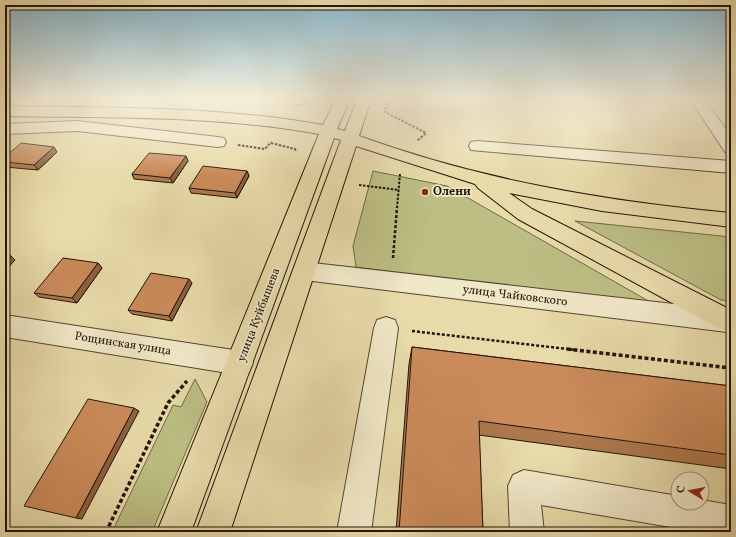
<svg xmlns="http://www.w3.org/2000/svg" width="736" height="537" font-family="Vollkorn,serif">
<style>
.green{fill:#bcbe84;stroke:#6e6a47}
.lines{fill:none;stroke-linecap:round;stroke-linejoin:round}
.minor-casing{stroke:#534732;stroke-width:2}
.major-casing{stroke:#21160a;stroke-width:2}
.path-far2{stroke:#21160a;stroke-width:2;stroke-dasharray:2.5 1.5;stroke-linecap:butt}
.path-far1{stroke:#21160a;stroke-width:2.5;stroke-dasharray:3 2;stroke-linecap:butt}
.path{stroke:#21160a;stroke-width:3.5;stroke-dasharray:4 2.5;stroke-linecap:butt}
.minor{fill:#f0e7c7;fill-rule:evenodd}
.major{fill:#e8daa9;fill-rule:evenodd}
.wall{fill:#ae774d;stroke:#21160a}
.shaded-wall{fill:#8d613f;stroke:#21160a}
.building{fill:#ca8a5a;stroke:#21160a}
.poi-dot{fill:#8f2418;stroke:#f0e7c7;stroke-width:1.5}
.labels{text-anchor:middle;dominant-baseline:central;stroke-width:3.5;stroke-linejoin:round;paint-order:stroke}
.poi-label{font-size:12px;font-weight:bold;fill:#21160a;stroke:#f0e7c7;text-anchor:start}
.street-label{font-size:12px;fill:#21160a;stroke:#f0e7c7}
</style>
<rect width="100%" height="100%" fill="#e8daa9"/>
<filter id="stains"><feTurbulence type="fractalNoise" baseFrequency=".005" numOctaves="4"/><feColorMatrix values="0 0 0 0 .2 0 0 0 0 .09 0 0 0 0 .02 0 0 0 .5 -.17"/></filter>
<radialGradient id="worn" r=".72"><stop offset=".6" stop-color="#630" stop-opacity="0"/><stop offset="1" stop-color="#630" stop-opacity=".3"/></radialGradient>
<path class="green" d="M373 171 447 186 659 307 356 267 353 246Z
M575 221 731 237V301L721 300Z
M195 379 207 402 152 532H112L173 405 181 407Z"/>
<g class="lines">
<defs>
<path id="minor" d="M690 99H704L731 136V153L725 152Z
M77 121 218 137 224 138 226 142 224 146 218 147 77 131 5 134V124Z
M477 141 731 161V173L471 150 469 146 471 142Z
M304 262 727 310 731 312V330L727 332 304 280 296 277 293 271 296 265Z
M5 315 240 351 249 354 253 363 249 372 240 375 5 337Z
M386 317 395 320 398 328 371 532H337L374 328 377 320Z
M524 470 678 496V503H702V500L731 505V532H700L541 505 544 532H510L508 486 513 475Z"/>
<path id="major" d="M336 99H350L337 129 345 131 357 99H371L359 136C480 180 604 201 731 213V227L602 211 509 193 532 209 731 310V332L718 328 518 219 478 188 475 184 356 146 230 532H196L341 140 334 138 191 532H157L319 134C215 115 110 118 5 116V106C111 108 218 106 323 125Z"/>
</defs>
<use href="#minor" class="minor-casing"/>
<use href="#major" class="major-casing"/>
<path class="path-far2" d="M388 99 385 112 426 133 417 141
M297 106 318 99
M271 143 295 149 296 151
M238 145 265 149 271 142
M359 185 399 190
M397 208 400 174"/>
<path class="path-far1" d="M393 258 397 207
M412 331 576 350"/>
<path class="path" d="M567 349 731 368
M106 532 168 403 187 381"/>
<use href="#minor" class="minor"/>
<use href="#major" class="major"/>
</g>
<path class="wall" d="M723 99H731V110Z
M57 152 38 170 5 167V157Z
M186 156 188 161 173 183 134 179 132 174Z
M247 171 249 176 237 198 191 193 189 188Z
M98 263 102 268 77 303 39 297 34 293Z
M192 283 172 321 132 314 128 310Z
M412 347 731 386V469L479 435 483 532H396L409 364Z"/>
<path class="shaded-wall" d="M54 147 57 152 38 170 34 165Z
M186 156 188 161 173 183 170 178Z
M247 171 249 176 237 198 235 193Z
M10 255 15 260 5 271V261Z
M98 263 102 268 77 303 72 298Z
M189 279 192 283 172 321 169 316Z
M134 408 139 411 82 519 76 518Z"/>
<path class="building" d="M21 143 54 147 34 165 5 162V157Z
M149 153 186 156 170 178 132 174Z
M203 166 247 171 235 193 189 188Z
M5 255H10L5 261Z
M63 258 98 263 72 298 34 293Z
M151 273 189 279 169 316 128 310Z
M412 347 731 386V455L479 421 483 532H399Z
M88 399 134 408 76 518 24 506Z"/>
<linearGradient id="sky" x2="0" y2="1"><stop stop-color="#88b7cd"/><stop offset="0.57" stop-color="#f5eed8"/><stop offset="1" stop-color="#f5eed8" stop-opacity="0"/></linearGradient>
<rect width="736" height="174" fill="url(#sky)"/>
<circle class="poi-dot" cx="425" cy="192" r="4"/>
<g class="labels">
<g class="poi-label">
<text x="433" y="192">Олени</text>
</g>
<g class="street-label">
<text transform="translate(515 296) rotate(7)">улица Чайковского</text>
<text transform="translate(259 315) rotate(-69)">улица Куйбышева</text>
<text transform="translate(123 344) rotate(9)">Рощинская улица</text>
</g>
</g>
<rect width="736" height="537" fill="none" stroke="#e8daa9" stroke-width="20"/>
<rect x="6" y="6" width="724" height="525" fill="none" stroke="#21160a" stroke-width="2"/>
<rect x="10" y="10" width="716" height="517" fill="none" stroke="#21160a"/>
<g transform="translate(690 491) rotate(280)"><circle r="19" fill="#f0e7c7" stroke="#9d937b"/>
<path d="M0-3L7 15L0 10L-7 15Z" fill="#8f2418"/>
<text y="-6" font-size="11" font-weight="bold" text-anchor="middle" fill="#21160a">С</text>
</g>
<rect width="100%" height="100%" filter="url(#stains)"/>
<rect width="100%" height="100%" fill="url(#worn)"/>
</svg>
